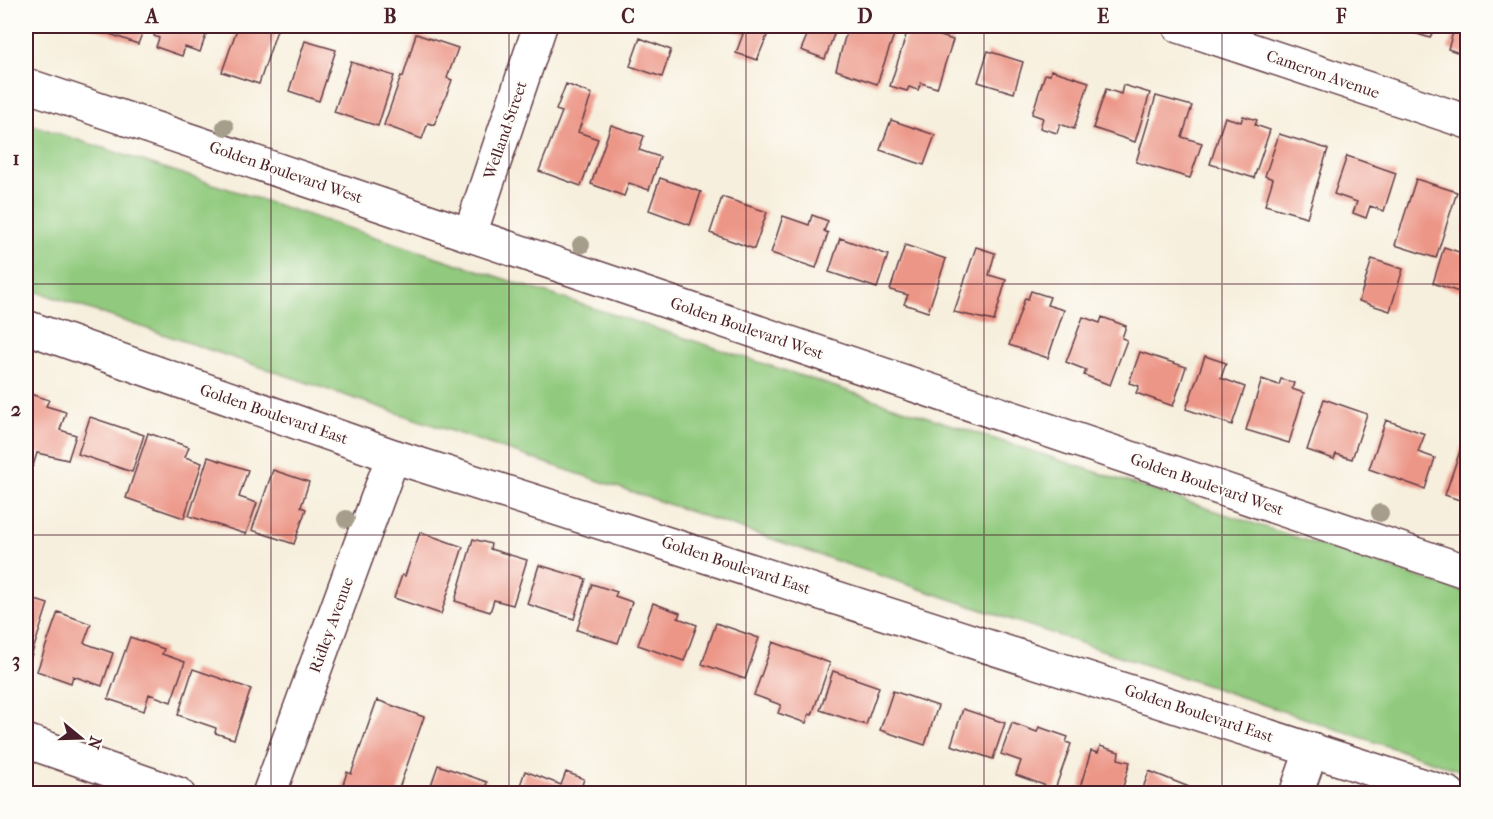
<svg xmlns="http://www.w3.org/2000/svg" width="1493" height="819" font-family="'IM FELL French Canon',serif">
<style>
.green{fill:#91ca7e;stroke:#6e7454;stroke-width:1.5}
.building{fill:#ec9687}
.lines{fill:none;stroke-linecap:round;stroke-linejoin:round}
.minor-casing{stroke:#643e46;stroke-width:36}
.minor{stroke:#fff;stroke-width:33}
.tree{fill:#a69e8b}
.grid{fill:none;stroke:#4a1f2b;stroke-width:1.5;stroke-opacity:0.55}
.labels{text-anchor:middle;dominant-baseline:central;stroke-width:4.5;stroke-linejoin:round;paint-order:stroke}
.street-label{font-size:16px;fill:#4a1f2b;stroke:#fdfcf7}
.neatline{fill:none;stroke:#4a1f2b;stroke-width:2}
.grid-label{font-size:20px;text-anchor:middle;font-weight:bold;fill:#4a1f2b}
</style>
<rect width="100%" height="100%" fill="#fdfcf7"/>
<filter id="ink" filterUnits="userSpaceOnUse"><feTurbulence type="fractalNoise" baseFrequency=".0167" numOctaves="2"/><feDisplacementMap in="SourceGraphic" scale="12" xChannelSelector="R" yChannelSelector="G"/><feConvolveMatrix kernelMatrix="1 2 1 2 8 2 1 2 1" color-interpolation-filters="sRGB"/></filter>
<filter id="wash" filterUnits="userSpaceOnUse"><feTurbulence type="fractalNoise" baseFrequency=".008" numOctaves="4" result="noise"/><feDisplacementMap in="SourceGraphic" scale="24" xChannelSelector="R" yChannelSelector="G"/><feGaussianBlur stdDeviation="1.35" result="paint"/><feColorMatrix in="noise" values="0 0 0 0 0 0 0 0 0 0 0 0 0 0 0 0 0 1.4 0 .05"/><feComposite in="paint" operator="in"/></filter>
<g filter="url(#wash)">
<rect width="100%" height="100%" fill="#f7efdd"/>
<path class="green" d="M26 123 1467 593V773L26 288Z"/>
<g id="blocks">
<path class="building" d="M87 26H145L138 44Z
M157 26H209L200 52 185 47 182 56 156 47 159 38 154 36Z
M238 26H265L277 30 259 84 222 72Z
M723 26H771L757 60 736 53 743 34Z
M787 26H837L825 59 801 50 808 33Z
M848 26H897L877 84 836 70Z
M909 26 953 40 937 88 921 83 918 90 909 87 907 91 890 86Z
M1393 26H1435L1430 38Z
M1455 26H1468V56L1448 49Z
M416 34 458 48 447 78 452 80 448 91 434 125 428 123 422 139 384 125 401 76 403 77Z
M640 38 671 50 662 77 630 66Z
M305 41 336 50 319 101 289 91Z
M988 51 1023 62 1014 93 978 82Z
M351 62 394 76 378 126 334 112Z
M1051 70 1089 82 1074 129 1060 124 1057 133 1040 128 1043 118 1032 114 1045 74 1050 75Z
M566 84 592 94 578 132 598 139 581 186 539 171 562 112 556 110Z
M1123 85 1150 93 1135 142 1093 128 1106 89 1121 94Z
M1156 96 1192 106 1182 137 1202 143 1190 178 1136 162Z
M1243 116 1257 120 1255 125 1270 130 1254 178 1210 164 1225 117 1241 122Z
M891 120 935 135 924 165 880 150Z
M611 125 644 136 639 150 660 157 649 190 629 183 624 196 591 184Z
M1279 134 1328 149 1307 217 1265 205 1273 179 1265 176Z
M1347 156 1396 173 1384 211 1370 206 1366 218 1353 213 1357 202 1334 194Z
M660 178 701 192 690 225 649 210Z
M1416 179 1457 192 1436 258 1395 245Z
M722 197 767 212 754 249 710 233Z
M812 215 828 221 824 231 828 233 816 268 771 253 783 216 809 225Z
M1467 220 1468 221V236L1463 234Z
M840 238 888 255 877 288 829 272Z
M905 245 946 259 928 312 904 304 908 295 890 290Z
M976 247 995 253 989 275 1006 280 994 321 954 312Z
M1444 247 1468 255V265L1459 292 1433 283Z
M1372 259 1403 269 1390 311 1359 301Z
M1031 291 1050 297 1047 305 1064 310 1048 358 1009 345 1025 298 1028 299Z
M1083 317 1100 323 1102 317 1126 326 1122 338 1127 340 1110 385 1084 375 1086 370 1066 362Z
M1140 352 1186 367 1173 406 1136 393 1139 386 1129 383Z
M1205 356 1226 363 1221 378 1245 387 1232 425 1186 409Z
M1262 379 1279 385 1281 379 1294 383 1292 389 1304 393 1289 443 1246 430Z
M27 393 49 400 46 406 66 412 60 430 76 435 68 460 37 453 33 466 26 464Z
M1324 399 1367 414 1352 459 1336 454 1334 459 1307 450Z
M90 417 144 435 132 472 78 454Z
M1386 420 1425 434 1418 452 1435 458 1425 489 1369 469Z
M148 433 189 447 185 457 202 463 184 518 126 498Z
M1462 445 1468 447V503L1445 495Z
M208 457 248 470 239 497 257 503 246 534 189 516Z
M273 470 309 482 301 507 306 509 294 544 252 530Z
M420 532 463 547 441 614 394 598 402 575 405 576Z
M473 539 491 544 490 549 527 560 513 605 494 600 490 612 455 601Z
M539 565 586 579 574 619 527 604Z
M592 584 617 592 615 596 632 602 618 643 577 630Z
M26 597 48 604 26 672Z
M653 603 680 613 678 618 697 625 684 661 638 645Z
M58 612 91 624 84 643 113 653 102 686 73 676 71 683 37 671Z
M716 623 759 638 745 679 702 664Z
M130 637 164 649 162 654 185 662 171 702 149 694 144 711 108 699Z
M773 642 830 663 812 715 809 714 806 723 778 713 781 705 754 695Z
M193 669 251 689 234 739 215 733 216 728 178 715Z
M833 671 879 687 866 725 820 710Z
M893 691 938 706 925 745 880 730Z
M377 700 424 717 397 794 341 791 347 772 351 774Z
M963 709 1005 723 993 759 951 745Z
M1012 723 1037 732 1039 727 1068 737 1066 742 1071 744 1055 789 1016 775 1021 761 1001 754Z
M1100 746 1119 752 1118 759 1130 762 1121 794H1078L1091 751 1098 753Z
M438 765 487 782 484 794H428Z
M525 771 561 785 566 772 584 779 580 791 586 794H517Z
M1149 771 1189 787 1186 794H1141Z"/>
</g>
</g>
<g filter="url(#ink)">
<use href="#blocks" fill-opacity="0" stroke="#643e46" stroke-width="1.5"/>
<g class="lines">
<defs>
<path id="minor" d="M1179 26 1468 122
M26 85 1468 572
M470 234 540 26
M26 327 393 456 1449 794
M26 741 178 794
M269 794 393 456
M1296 794 1312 749"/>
</defs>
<use href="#minor" class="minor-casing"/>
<use href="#minor" class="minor"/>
</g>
<g class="tree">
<circle cx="225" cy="127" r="9"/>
<circle cx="581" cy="245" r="9"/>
<circle cx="1380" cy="513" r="9"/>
<circle cx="346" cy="519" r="9"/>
</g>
</g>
<path class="grid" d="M271 26V794M509 26V794M746 26V794M984 26V794M1222 26V794M26 284H1468M26 535H1468"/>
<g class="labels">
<g class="street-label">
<text transform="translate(1323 74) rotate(19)">Cameron Avenue</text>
<text transform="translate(505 130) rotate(-71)">Welland Street</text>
<text transform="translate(286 172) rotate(19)">Golden Boulevard West</text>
<text transform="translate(747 328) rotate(19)">Golden Boulevard West</text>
<text transform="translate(274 414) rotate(19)">Golden Boulevard East</text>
<text transform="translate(1207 484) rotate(19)">Golden Boulevard West</text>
<text transform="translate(736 565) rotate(18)">Golden Boulevard East</text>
<text transform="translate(331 625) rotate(-70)">Ridley Avenue</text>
<text transform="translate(1199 713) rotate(18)">Golden Boulevard East</text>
</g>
</g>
<rect width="1493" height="819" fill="none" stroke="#fdfcf7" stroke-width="66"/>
<g transform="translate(81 738) rotate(109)" stroke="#fdfcf7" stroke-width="4.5" paint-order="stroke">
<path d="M0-4.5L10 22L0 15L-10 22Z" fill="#4a1f2b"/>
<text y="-9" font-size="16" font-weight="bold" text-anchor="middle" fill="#4a1f2b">N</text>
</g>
<rect x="33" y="33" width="1427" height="753" class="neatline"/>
<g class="grid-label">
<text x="152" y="23">A</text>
<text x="390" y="23">B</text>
<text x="628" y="23">C</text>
<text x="865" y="23">D</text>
<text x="1103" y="23">E</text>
<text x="1341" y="23">F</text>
<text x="16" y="165">1</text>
<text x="16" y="416">2</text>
<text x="16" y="667">3</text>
</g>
</svg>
